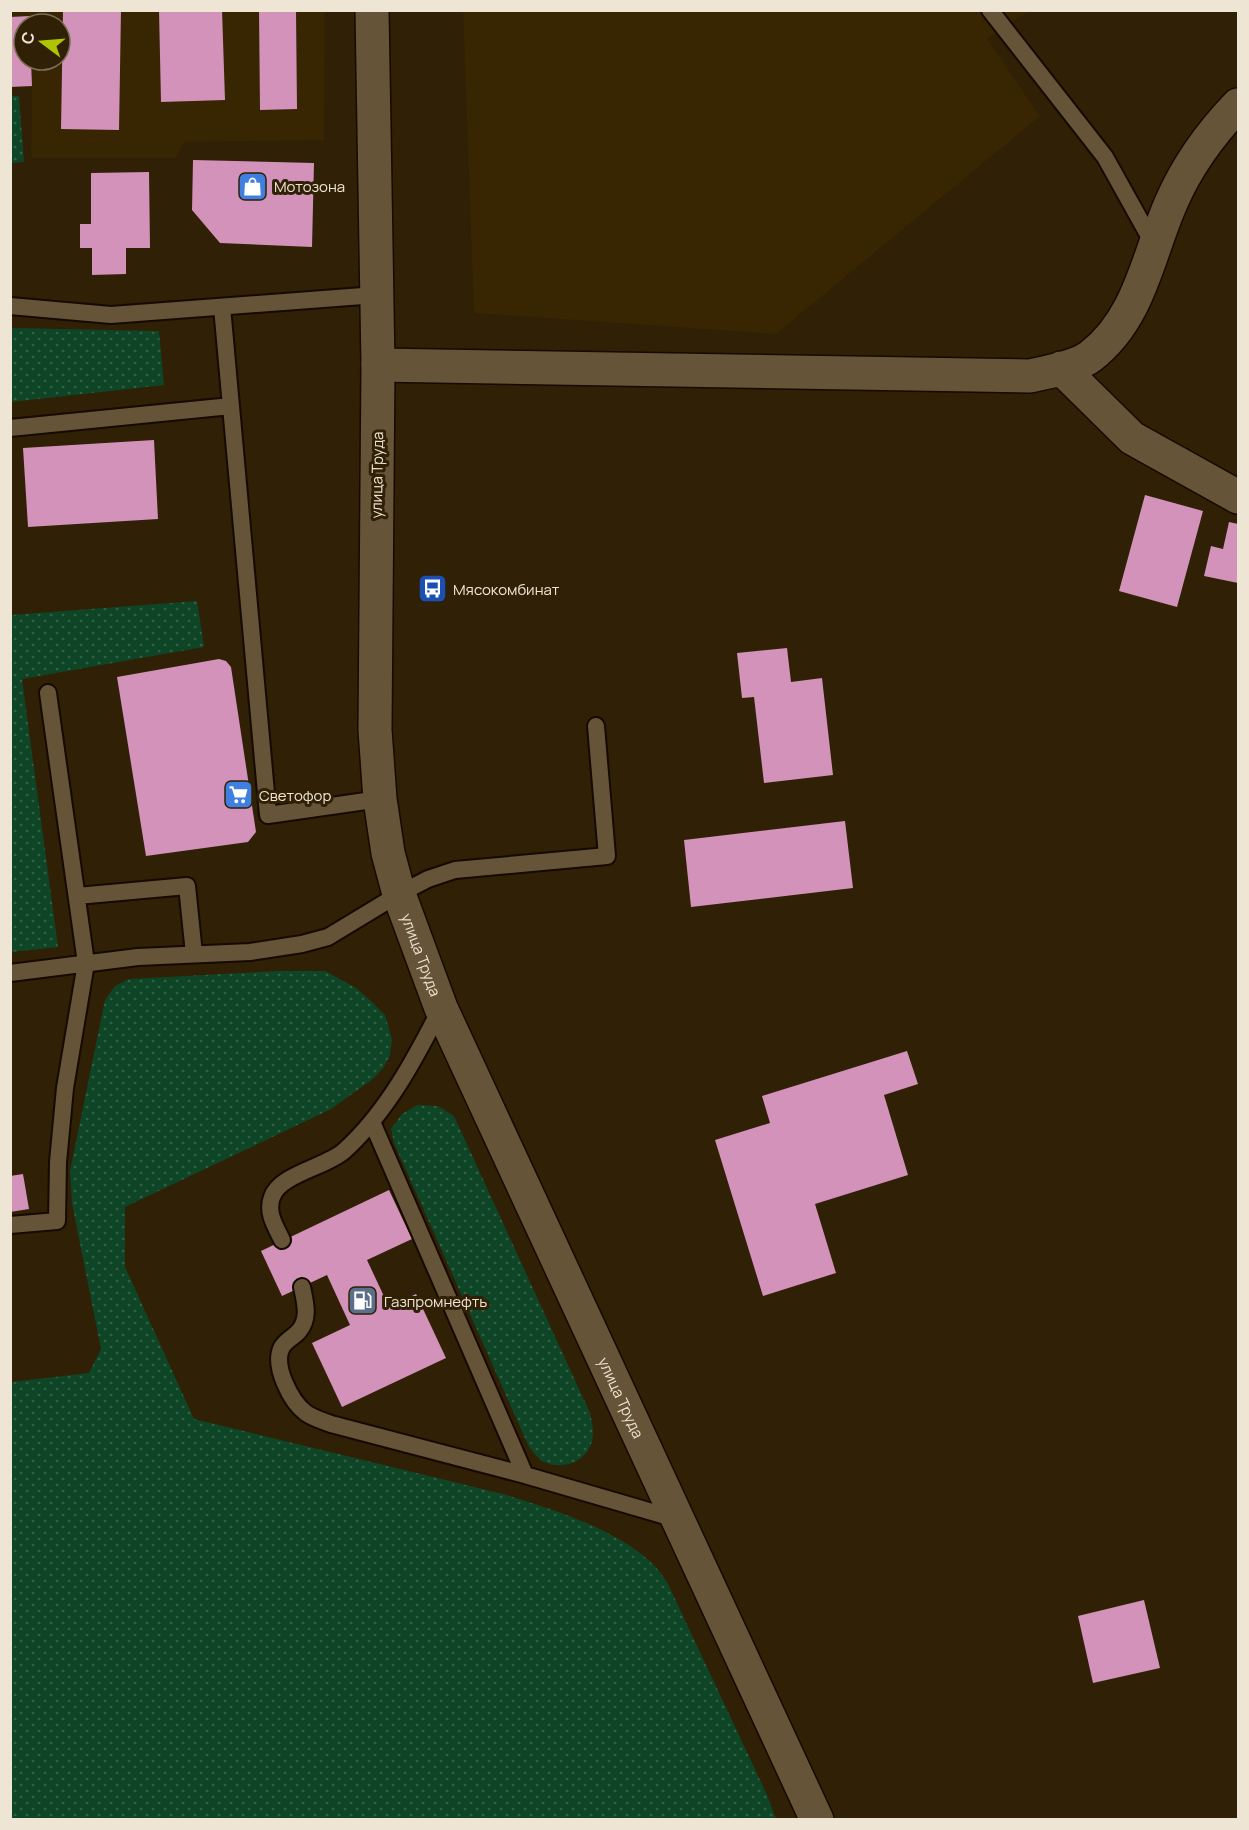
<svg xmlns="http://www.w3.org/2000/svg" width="1249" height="1830" font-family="Manrope,sans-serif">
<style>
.built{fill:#382501;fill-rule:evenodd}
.grass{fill:url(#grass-dots)}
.building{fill:#d292b9}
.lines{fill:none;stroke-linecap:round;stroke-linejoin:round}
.service-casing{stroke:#160a00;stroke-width:20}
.minor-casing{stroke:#160a00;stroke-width:36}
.tertiary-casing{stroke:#160a00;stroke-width:36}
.service{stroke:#655438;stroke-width:16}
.minor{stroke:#655438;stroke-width:33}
.tertiary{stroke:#655438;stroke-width:33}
.labels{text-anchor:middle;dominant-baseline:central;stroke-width:6;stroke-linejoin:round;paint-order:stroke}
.poi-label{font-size:15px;fill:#efe5d5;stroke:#302005;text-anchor:start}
.street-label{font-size:15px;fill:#efe5d5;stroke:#302005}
</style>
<defs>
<pattern id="grass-dots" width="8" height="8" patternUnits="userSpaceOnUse" patternTransform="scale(1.5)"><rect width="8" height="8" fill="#0e4526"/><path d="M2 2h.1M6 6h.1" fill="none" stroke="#316045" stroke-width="1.8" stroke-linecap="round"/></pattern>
</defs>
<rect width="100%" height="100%" fill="#302005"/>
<path class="built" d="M10 11H325L324 140 184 142 176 158H31L32 87H11ZM24 24H60V60H24Z
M463 11H1029L987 39 1040 116 776 334 474 313Z"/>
<path class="grass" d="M11 96H19L24 162 11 163Z
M11 328 159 331 164 385 11 402Z
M197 601 204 647 22 679 58 947 11 952V615Z
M279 971H325L356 988 372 1002 385 1015 392 1039 390 1055 384 1067 373 1079 331 1109 125 1207V1267L194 1419 503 1494C554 1510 641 1535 668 1584L767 1795 776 1819H11V1382L89 1373 101 1349 72 1203 70 1171 105 1000 115 986 129 979Z
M417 1105 438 1106 454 1116 590 1413C592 1422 594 1432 592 1441 586 1463 561 1471 542 1461 537 1458 533 1451 529 1447L394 1143 391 1129 402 1114Z"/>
<path class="building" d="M63 10H121L119 130 61 129Z
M159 10H222L225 100 161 102Z
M259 10H296L297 109 260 110Z
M30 16V24H24V60H31L32 86 10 87V17Z
M193 160 314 163 312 247 220 243 192 210Z
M149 172 150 248H126V274L92 275V248H80V224H91V173Z
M154 440 158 519 28 527 23 448Z
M1145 495 1203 511 1177 607 1119 591Z
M1229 522 1238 524V583L1204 576 1211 546 1223 549Z
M787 648 791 682 822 678 833 775 764 783 754 697 742 698 737 653Z
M219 659 226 661 231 667 256 832 248 842 146 856 117 677Z
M845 821 853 888 691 907 684 840Z
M907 1051 918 1084 884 1095 908 1175 815 1204 836 1273 763 1296 715 1140 770 1123 762 1096Z
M23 1174 29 1209 10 1212V1176Z
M389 1190 412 1239 367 1260 389 1307 416 1294 446 1358 342 1407 312 1343 350 1325 327 1275 282 1296 261 1251Z
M1144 1600 1160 1668 1093 1683 1078 1616Z"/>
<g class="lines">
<defs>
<path id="service" d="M990 10 1105 157 1154 245
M10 306 111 315 376 295
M222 307 268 815 380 799
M10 428 231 406
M77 896 187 886 194 954
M10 973 138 957 250 952 302 944 328 937 399 894 428 879 455 870 607 856 596 726
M372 1122 525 1475
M10 1225 57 1221 58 1162 65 1088 86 963 48 693
M282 1240C276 1227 266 1213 272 1197 280 1174 326 1167 344 1151 387 1112 415 1059 441 1008
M302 1287C305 1302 310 1318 299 1331 294 1337 286 1340 282 1347 272 1365 291 1402 306 1413 313 1418 323 1421 331 1424L525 1475 676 1519"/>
<path id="minor" d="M378 365 1030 376C1048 372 1077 367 1091 356 1140 318 1148 255 1171 203 1187 166 1211 133 1238 105
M1061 368 1132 438 1238 497"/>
<g id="tertiary">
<path id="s1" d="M372 10 378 365 375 730 380 799 388 853 399 894 441 1008 817 1820"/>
</g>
</defs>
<use href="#service" class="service-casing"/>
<use href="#minor" class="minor-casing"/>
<use href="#tertiary" class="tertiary-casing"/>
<use href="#service" class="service"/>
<use href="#minor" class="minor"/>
<use href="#tertiary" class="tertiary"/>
</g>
<defs>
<symbol id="shop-square" viewBox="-11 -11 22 22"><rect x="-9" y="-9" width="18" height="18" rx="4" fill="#3f7fe0" stroke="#302005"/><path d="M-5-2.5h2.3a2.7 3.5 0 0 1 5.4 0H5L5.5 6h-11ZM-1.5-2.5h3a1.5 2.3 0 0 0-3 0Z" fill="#fff"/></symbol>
<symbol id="bus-square" viewBox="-11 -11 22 22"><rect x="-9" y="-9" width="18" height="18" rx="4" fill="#1a4fb4" stroke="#302005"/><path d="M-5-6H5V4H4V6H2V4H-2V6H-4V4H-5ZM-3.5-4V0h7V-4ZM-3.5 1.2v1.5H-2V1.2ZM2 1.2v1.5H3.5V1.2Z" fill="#fff"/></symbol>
<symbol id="supermarket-square" viewBox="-11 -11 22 22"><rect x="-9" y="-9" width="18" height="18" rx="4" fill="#3f7fe0" stroke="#302005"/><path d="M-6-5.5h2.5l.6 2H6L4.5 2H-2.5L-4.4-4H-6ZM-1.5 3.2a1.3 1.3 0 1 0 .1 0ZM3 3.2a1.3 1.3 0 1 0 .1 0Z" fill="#fff"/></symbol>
<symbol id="fuel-square" viewBox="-11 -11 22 22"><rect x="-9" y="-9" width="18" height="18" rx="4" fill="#5c6f8a" stroke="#302005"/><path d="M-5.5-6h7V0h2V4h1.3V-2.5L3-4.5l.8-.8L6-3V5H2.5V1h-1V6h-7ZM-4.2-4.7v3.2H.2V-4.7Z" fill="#fff"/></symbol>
</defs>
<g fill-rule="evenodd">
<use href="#shop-square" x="236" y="170" width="33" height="33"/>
<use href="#bus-square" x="416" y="572" width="33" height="33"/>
<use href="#supermarket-square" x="222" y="778" width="33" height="33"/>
<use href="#fuel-square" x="346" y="1284" width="33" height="33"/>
</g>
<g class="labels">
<g class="poi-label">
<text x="274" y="186">Мотозона</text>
<text x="453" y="589">Мясокомбинат</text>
<text x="259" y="795">Светофор</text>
<text x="384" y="1301">Газпромнефть</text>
</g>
<g class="street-label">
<text transform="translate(377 475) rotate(-89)">улица Труда</text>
<text stroke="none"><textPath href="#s1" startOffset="951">улица Труда</textPath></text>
<text stroke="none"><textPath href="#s1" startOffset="1437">улица Труда</textPath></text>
</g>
</g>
<rect width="1249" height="1830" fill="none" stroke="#efe5d5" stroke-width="24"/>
<g transform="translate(42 42) rotate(286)"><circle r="28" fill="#302005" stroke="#7c6f58" stroke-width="1.5"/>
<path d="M0-4.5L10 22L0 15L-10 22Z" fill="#b0c501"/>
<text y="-9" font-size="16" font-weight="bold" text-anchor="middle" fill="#efe5d5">С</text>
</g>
</svg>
